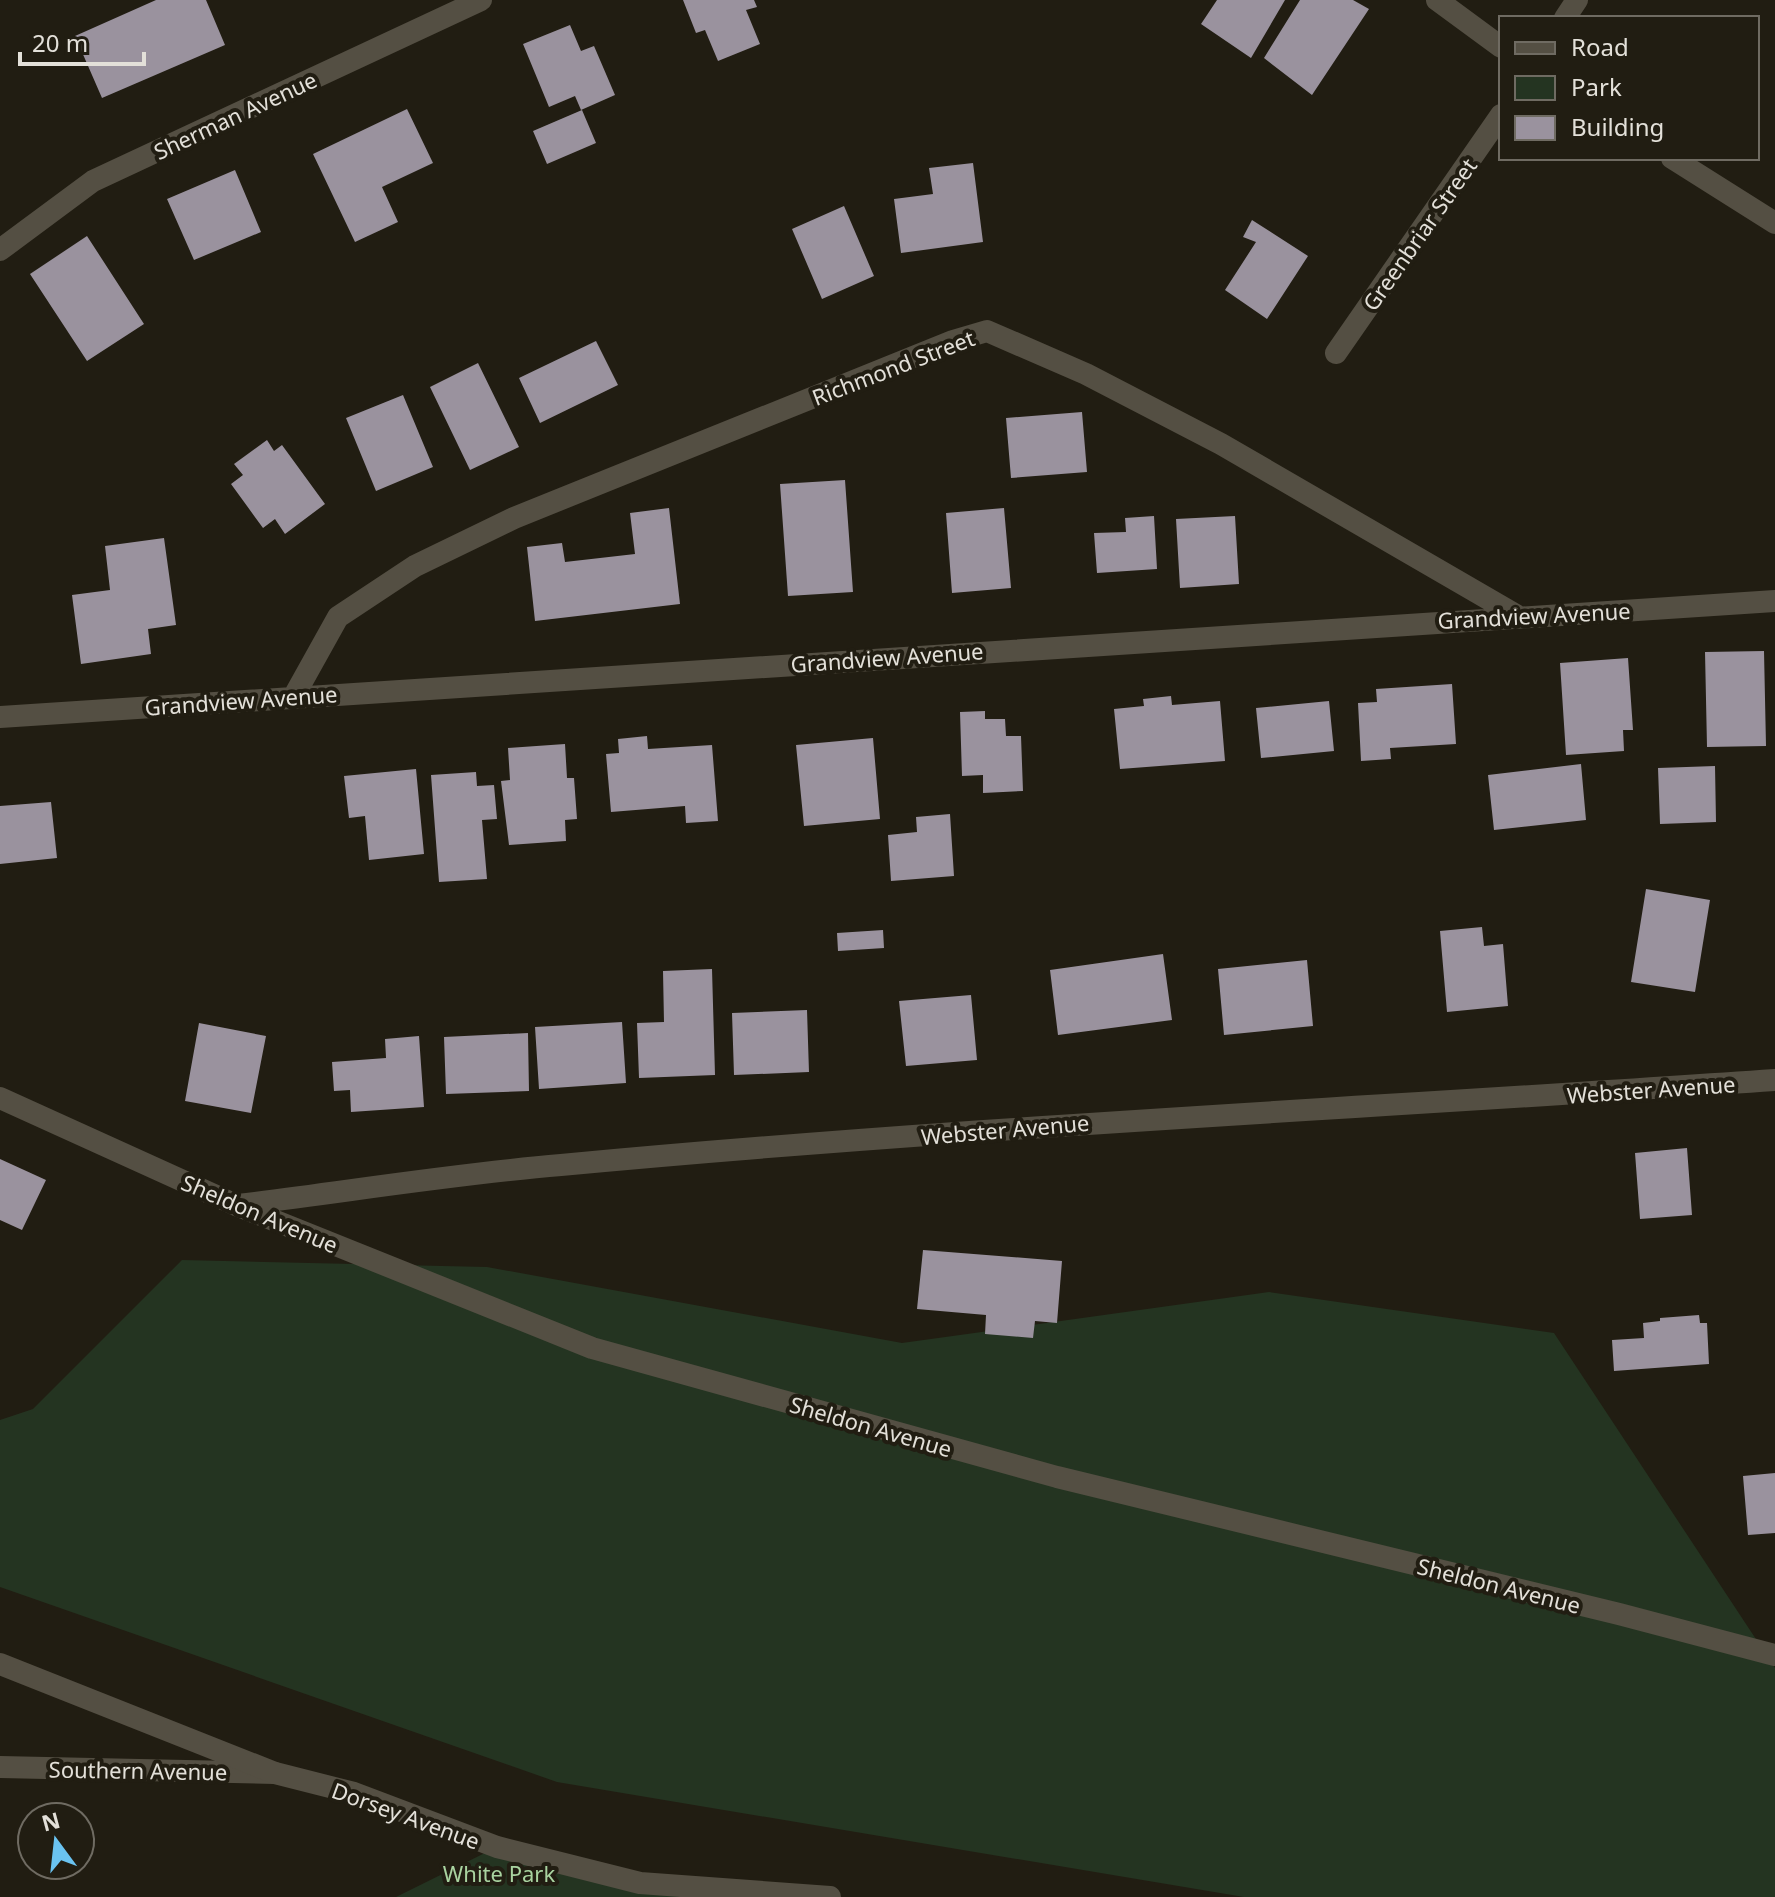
<svg xmlns="http://www.w3.org/2000/svg" width="1775" height="1897" font-family="'Noto Sans',sans-serif">
<style>
.green{fill:#243421}
.building{fill:#9a929e}
.lines{fill:none;stroke-linecap:round;stroke-linejoin:round}
.minor{stroke:#544f43;stroke-width:22}
.tertiary{stroke:#544f43;stroke-width:22}
.labels{text-anchor:middle;dominant-baseline:central;stroke-width:8;stroke-linejoin:round;paint-order:stroke}
.street-label{font-size:22px;fill:#e3e0d9;stroke:#211d12}
.park-label{font-size:22px;fill:#a9d3a0;stroke:#211d12}
</style>
<rect width="100%" height="100%" fill="#211d12"/>
<path class="green" d="M182 1260 487 1267 902 1343 1269 1292 1554 1333 1775 1668V1897H1244L557 1782 0 1587V1420L33 1409Z
M497 1847 687 1887 832 1897H396Z"/>
<path class="building" d="M156 0H206L225 45 102 98 75 36Z
M683 0H754L757 7 746 10 760 44 718 61 705 30 696 33Z
M1217 0H1285L1251 58 1201 24Z
M1300 0H1353L1369 9 1312 95 1264 58Z
M570 25 581 51 594 46 615 95 581 110 575 96 549 107 523 44Z
M407 109 433 163 382 187 398 222 355 242 313 154Z
M582 110 596 143 547 164 533 131Z
M973 163 983 242 901 253 894 199 933 194 929 168Z
M235 170 261 232 194 260 167 199Z
M844 206 874 276 822 299 792 229Z
M1252 220 1308 256 1267 319 1225 290 1256 242 1243 237Z
M87 236 144 324 87 361 30 274Z
M596 341 618 385 540 423 519 378Z
M478 363 519 447 470 470 430 387Z
M403 395 433 467 376 491 346 418Z
M1082 412 1087 472 1011 478 1006 418Z
M267 440 274 451 282 445 325 504 285 534 275 519 263 528 231 484 243 475 234 464Z
M845 480 853 592 788 596 780 484Z
M669 508 680 604 535 621 527 547 562 543 565 562 635 554 630 513Z
M1004 508 1011 588 952 593 946 513Z
M1154 516 1157 569 1097 573 1094 533 1126 532 1125 518Z
M1235 516 1239 584 1180 588 1176 519Z
M164 538 176 625 148 629 151 654 81 664 72 595 110 590 105 546Z
M1764 651 1766 746 1707 747 1705 652Z
M1628 658 1633 730H1623L1624 751 1566 755 1560 663Z
M1452 684 1456 744 1390 748 1391 759 1361 761 1358 703 1377 702 1376 689Z
M1171 696 1172 705 1220 701 1225 761 1120 769 1114 709 1144 706 1143 699Z
M1329 701 1334 751 1261 758 1256 708Z
M985 711V719H1005L1006 736H1021L1023 791 983 793V775L962 776 960 712Z
M647 736 648 749 712 745 718 821 686 823 685 806 611 812 606 754 619 753 618 739Z
M873 738 880 819 804 826 796 745Z
M565 744 567 778H574L577 819 565 820 566 841 509 845 501 781 510 780 508 748Z
M1581 764 1586 820 1494 830 1488 775Z
M1715 766 1716 822 1660 824 1658 768Z
M416 769 424 854 369 860 365 816 349 818 344 776Z
M476 772 477 786 494 785 497 819 482 820 487 879 439 882 431 775Z
M51 802 57 858 0 864V806Z
M950 814 954 876 891 881 888 835 917 832 916 817Z
M1646 889 1710 900 1695 992 1631 982Z
M1482 927 1484 946 1503 944 1508 1006 1447 1012 1440 931Z
M883 930 884 948 838 951 837 933Z
M1163 954 1172 1020 1058 1035 1050 970Z
M1307 960 1313 1026 1224 1035 1218 969Z
M712 969 715 1075 639 1078 637 1023 664 1022 663 971Z
M971 995 977 1060 906 1066 899 1001Z
M807 1010 809 1072 734 1075 732 1013Z
M622 1022 626 1083 539 1089 535 1027Z
M199 1023 266 1036 251 1113 185 1101Z
M528 1033 529 1091 446 1094 444 1037Z
M419 1036 424 1107 351 1112 350 1090 334 1091 332 1062 386 1058 385 1039Z
M1687 1148 1692 1215 1640 1219 1635 1153Z
M0 1159 46 1180 22 1230 0 1220Z
M923 1250 1062 1261 1057 1323 1035 1321 1033 1338 985 1334 986 1315 917 1309Z
M1699 1315 1700 1323H1707L1709 1364 1614 1371 1612 1340 1644 1338 1643 1323 1660 1321V1318Z
M1775 1473V1533L1748 1535 1743 1476Z"/>
<g class="lines">
<path class="minor" d="M1437 0 1501 47
M1565 18 1577 0
M1672 158 1775 223
M0 250 93 181 481 0
M1336 353 1501 115
M294 696 338 617 415 566 514 518 953 341 987 331 1086 374 1221 444 1516 615
M0 717 1775 601
M0 1098 236 1205 592 1348 1057 1477 1619 1614 1775 1655
M238 1205C345 1192 453 1174 561 1165 965 1127 1370 1108 1775 1080
M0 1767 275 1773"/>
<path class="tertiary" d="M0 1664 275 1773 354 1793 497 1847 640 1883 830 1897"/>
</g>
<g class="labels">
<g class="street-label">
<text transform="translate(235 115) rotate(-25)">Sherman Avenue</text>
<text transform="translate(1419 234) rotate(-55)">Greenbriar Street</text>
<text transform="translate(893 367) rotate(-21)">Richmond Street</text>
<text transform="translate(1534 615) rotate(-3)">Grandview Avenue</text>
<text transform="translate(887 657) rotate(-4)">Grandview Avenue</text>
<text transform="translate(241 700) rotate(-4)">Grandview Avenue</text>
<text transform="translate(1651 1089) rotate(-4)">Webster Avenue</text>
<text transform="translate(1005 1129) rotate(-5)">Webster Avenue</text>
<text transform="translate(260 1213) rotate(23)">Sheldon Avenue</text>
<text transform="translate(871 1426) rotate(16)">Sheldon Avenue</text>
<text transform="translate(1499 1585) rotate(14)">Sheldon Avenue</text>
<text transform="translate(138 1770) rotate(1)">Southern Avenue</text>
<text transform="translate(406 1815) rotate(20)">Dorsey Avenue</text>
</g>
<g class="park-label">
<text x="499" y="1873">White Park</text>
</g>
</g>
<rect x="1499" y="16" width="260" height="144" fill="#211d12" stroke="#6f6b62" stroke-width="2"/>
<rect x="1515" y="42" width="40" height="12" fill="#544f43" stroke="#6f6b62" stroke-width="2"/>
<text x="1571" y="56" font-size="24" fill="#e3e0d9">Road</text>
<rect x="1515" y="76" width="40" height="24" fill="#243421" stroke="#6f6b62" stroke-width="2"/>
<text x="1571" y="96" font-size="24" fill="#e3e0d9">Park</text>
<rect x="1515" y="116" width="40" height="24" fill="#9a929e" stroke="#6f6b62" stroke-width="2"/>
<text x="1571" y="136" font-size="24" fill="#e3e0d9">Building</text>
<g transform="translate(56 1841) rotate(345)"><circle r="38" fill="#211d12" stroke="#6f6b62" stroke-width="2"/>
<path d="M0-6L14 30L0 20L-14 30Z" fill="#6ac3f1"/>
<text y="-12" font-size="22" font-weight="bold" text-anchor="middle" fill="#e3e0d9">N</text>
</g>
<path d="M20 52v12h124v-12" fill="none" stroke="#e3e0d9" stroke-width="4"/>
<text x="32" y="52" font-size="24" fill="#e3e0d9" stroke="#211d12" stroke-width="6" paint-order="stroke">20 m</text>
</svg>
